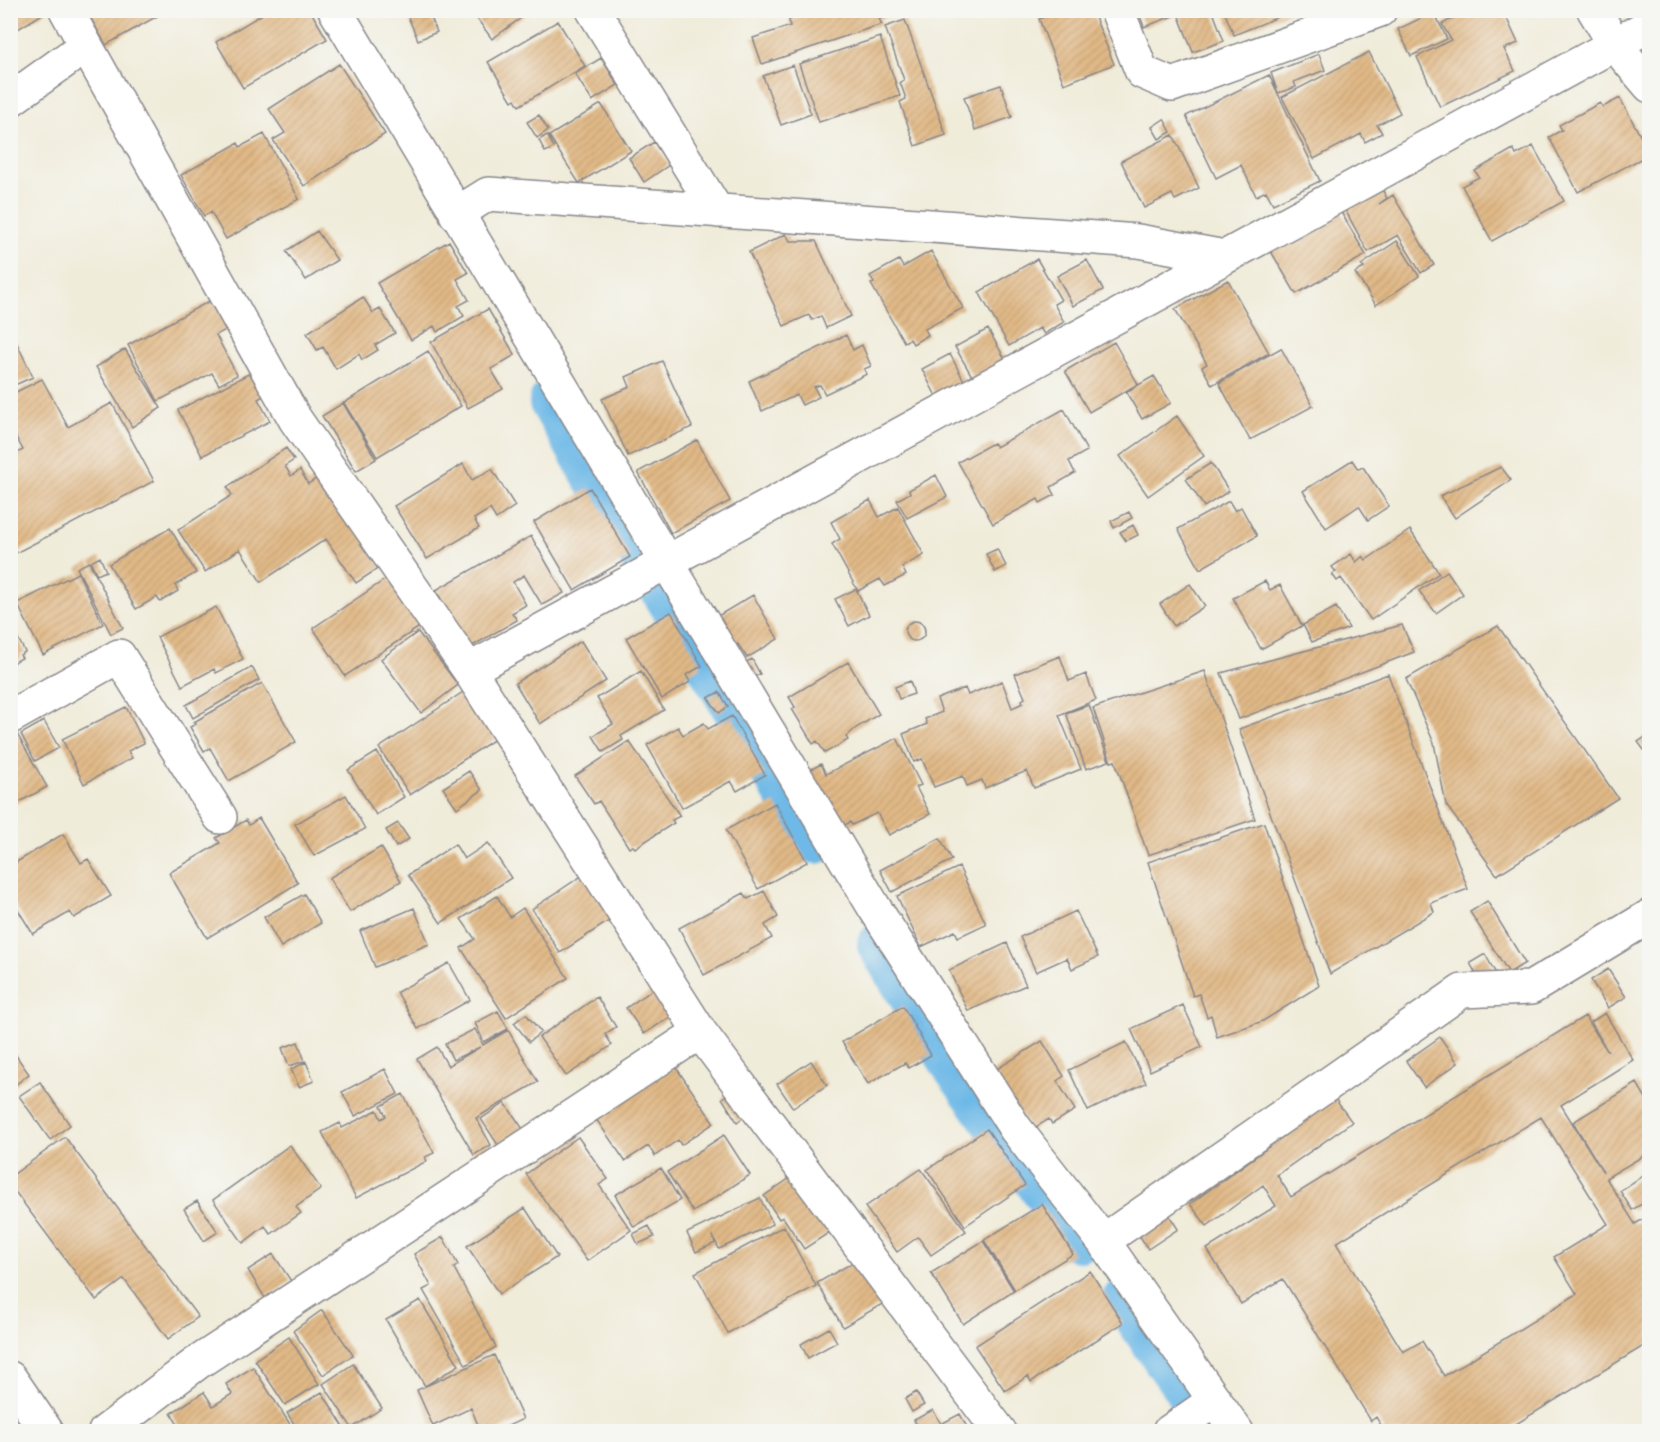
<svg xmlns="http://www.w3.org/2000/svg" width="1660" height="1442" font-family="'EB Garamond',serif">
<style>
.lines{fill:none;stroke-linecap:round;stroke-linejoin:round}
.canal{stroke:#6eb9e7;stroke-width:46}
.building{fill:url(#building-hatch);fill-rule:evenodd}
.street-casing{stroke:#89878a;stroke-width:36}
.primary-casing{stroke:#89878a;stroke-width:36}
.street{stroke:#fff;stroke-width:33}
.primary{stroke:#fff;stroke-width:33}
</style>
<defs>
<pattern id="building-hatch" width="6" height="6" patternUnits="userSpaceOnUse" patternTransform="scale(1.5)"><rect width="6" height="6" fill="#e1b987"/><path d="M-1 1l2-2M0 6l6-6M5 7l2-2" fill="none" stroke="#c19f75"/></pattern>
</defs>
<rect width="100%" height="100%" fill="#f6f6f2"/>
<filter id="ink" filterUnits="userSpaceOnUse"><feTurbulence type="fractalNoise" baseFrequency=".0167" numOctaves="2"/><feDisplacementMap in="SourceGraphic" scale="12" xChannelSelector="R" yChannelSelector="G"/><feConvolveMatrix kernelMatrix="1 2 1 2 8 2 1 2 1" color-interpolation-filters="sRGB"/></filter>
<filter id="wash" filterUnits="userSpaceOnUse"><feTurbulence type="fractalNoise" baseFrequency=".008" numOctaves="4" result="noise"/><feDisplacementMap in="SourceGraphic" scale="24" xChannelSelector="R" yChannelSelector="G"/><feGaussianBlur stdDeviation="1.35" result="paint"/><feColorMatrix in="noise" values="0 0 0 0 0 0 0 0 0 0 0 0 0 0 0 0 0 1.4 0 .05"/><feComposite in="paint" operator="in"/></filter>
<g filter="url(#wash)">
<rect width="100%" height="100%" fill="#f0ecda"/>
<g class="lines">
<path class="canal" d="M552 402 645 561
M658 581 816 841
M880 945 956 1068 1079 1239
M1125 1300 1216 1432"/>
</g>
<g id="blocks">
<path class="building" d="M10 10H49L10 34Z
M86 10H168L106 45Z
M269 10H310L327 39 243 88 216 42Z
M405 10H428L437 32 418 40Z
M474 10H532L492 39 472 12Z
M817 10H905V11L879 19 882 24 762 64 753 38 790 26 789 20Z
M1061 10H1092L1114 64 1064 84 1039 19Z
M1138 10H1205L1207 14 1213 12 1224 41 1193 52 1178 14 1144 27Z
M1469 10H1503L1518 43 1504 49 1515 71 1440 107 1417 57 1451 40 1442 24Z
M1224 11H1293L1234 35Z
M1434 12 1447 39 1411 56 1398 29Z
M905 20 946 135 915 146 900 102 906 99 900 82 904 80 885 27Z
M558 21 585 66 519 106 515 99 512 101 488 62Z
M880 37 900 96 819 122 799 64Z
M1369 52 1400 113 1377 125 1382 133 1365 142 1361 134 1314 159 1282 97Z
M1319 54 1325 70 1294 82 1296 87 1278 93 1271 73Z
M601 58 618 85 592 101 575 74Z
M339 64 385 134 304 186 273 140 285 133 269 109Z
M793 65 811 114 781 125 763 76Z
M1269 75 1320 181 1273 204 1266 191 1256 196 1241 165 1216 178 1186 116Z
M1001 85 1012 117 975 130 964 97Z
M1620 98 1650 154 1578 192 1549 137 1562 130 1559 125 1600 103 1603 107Z
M601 104 631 151 579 183 549 136Z
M539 115 548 130 537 138 527 122Z
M1164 119 1171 132 1159 139 1152 127Z
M264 134 299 199 226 239 211 212 204 216 181 175 238 143 240 147Z
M547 135 554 148 545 152 539 140Z
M1173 135 1199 188 1175 200 1172 194 1144 208 1121 161Z
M654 142 669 165 644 182 629 158Z
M1533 146 1564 201 1492 241 1462 186 1479 177 1475 171 1513 149 1516 155Z
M1380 186 1387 198 1379 204 1393 195 1434 265 1421 273 1398 235 1368 252 1343 206Z
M1338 207 1366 255 1296 294 1269 248Z
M317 231 337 260 306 280 286 251Z
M786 234 790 241H816L851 316 826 328 821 316 812 320 809 315 784 326 749 252Z
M449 241 468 273 457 279 469 300 458 306 464 316 437 332 434 326 411 340 377 283Z
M1397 241 1419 276 1376 305 1355 273 1364 268 1361 265Z
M931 251 963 308 925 329 928 335 913 344 910 339 904 342 871 284 874 283 870 276 899 260 903 267Z
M1037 259 1061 300 1054 304 1064 322 1044 334 1040 328 1009 346 979 292Z
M1087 260 1103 290 1073 306 1057 276Z
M1228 280 1269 353 1212 385 1202 367 1207 364 1175 309Z
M363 297 373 313 380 309 395 333 375 345 378 350 362 360 359 354 336 369 323 347 317 350 307 333Z
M215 298 231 327 216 335 237 375 219 385 212 373 158 401 128 345Z
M488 309 515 355 491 369 503 389 468 408 431 342Z
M10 329 33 377 10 387Z
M988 329 1005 359 973 378 955 347Z
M846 335 853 350 862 345 871 366 864 369 867 374 825 394 820 385 814 387 819 397 802 405 797 395 762 411 749 381Z
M1114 342 1138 384 1089 412 1065 371Z
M1281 348 1313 406 1250 440 1219 383Z
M125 349 161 408 132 427 96 367Z
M428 351 461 406 377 457 344 403Z
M950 354 964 381 936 396 922 369Z
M662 361 692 427 628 456 602 399 630 387 626 377Z
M258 369 270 392 258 399 270 421 202 456 178 410Z
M1154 376 1171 403 1142 419 1126 392Z
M42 379 68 427 112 403 154 481 10 556V457L23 450 10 426V395Z
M343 403 376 459 356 471 322 416Z
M1064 409 1087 451 1069 461 1075 473 1051 487 1055 495 1040 503 1038 499 993 524 958 462 993 443 996 447Z
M1177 416 1204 456 1148 496 1120 456Z
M697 440 730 501 671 533 638 472Z
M286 448 294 460 285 466 291 476 300 470 308 484 322 475 382 566 356 583 326 539 261 582 240 549 205 572 178 530 232 495 227 487Z
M1352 460 1358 469 1363 467 1389 506 1368 520 1359 506 1326 528 1303 491Z
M1211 463 1229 491 1204 507 1186 479Z
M463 464 472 480 492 469 515 506 496 519 490 509 474 519 479 528 427 559 394 506Z
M1501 467 1511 480 1455 518 1440 496Z
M936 475 947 497 907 518 897 500 910 493 909 490Z
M590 488 630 557 574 590 534 522Z
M870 500 879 517 898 507 924 555 902 567 906 575 885 586 880 579 858 591 832 544 840 539 831 522Z
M1229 501 1235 511 1241 507 1257 536 1200 569 1178 529Z
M1129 512 1132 518 1114 528 1111 521Z
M1133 525 1138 535 1126 541 1120 532Z
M170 528 196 573 175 585 178 591 160 602 157 597 136 609 109 564Z
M1410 530 1439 573 1371 620 1341 578 1337 581 1332 574 1336 572 1332 567 1351 554 1356 562 1363 556 1366 560Z
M531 536 564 593 542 605 524 575 513 582 526 605 512 613 517 620 469 648 436 590Z
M997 549 1006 566 995 572 986 554Z
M100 557 106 571 97 575 91 562Z
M89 562 123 628 111 634 77 568Z
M1447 571 1463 594 1436 613 1419 591Z
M78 573 103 624 43 655 17 603Z
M389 577 421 626 345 676 313 628Z
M1265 581 1270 590 1280 585 1302 626 1261 649 1233 598Z
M1190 584 1205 606 1174 626 1160 604Z
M856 589 869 615 849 626 835 599Z
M753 595 778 639 747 658 738 644 728 650 711 620Z
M10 601 16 611 10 614Z
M216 607 243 659 216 673 214 669 182 686 157 637Z
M1336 607 1349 628 1312 642 1303 625Z
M671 612 702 666 686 675 690 682 662 699 626 638Z
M905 631a10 10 0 1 1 20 0a10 10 0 1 1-20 0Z
M10 623 25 652 20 655 22 658 10 664Z
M1402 625 1414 652 1239 719 1221 673Z
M1498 626 1618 798 1497 875 1446 805 1434 743 1406 679Z
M418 632 458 685 421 713 381 659Z
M581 641 606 681 540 724 515 683Z
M1060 656 1069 681 1086 674 1096 700 1059 715 1081 769 1034 788 1027 771 985 788 982 780 967 786 963 776 934 787 922 759 914 762 903 734 927 724 925 719 942 712 937 699 965 688 968 695 1002 681 1012 708 1023 703 1022 700 1025 698 1015 674Z
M752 659 760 674 747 681 739 666Z
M848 662 879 714 856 728 846 737 848 740 825 753 817 741 813 744 792 709 795 707 789 697Z
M252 667 259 680 193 718 186 705Z
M641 671 664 710 621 736 623 740 603 752 593 736 613 724 597 698Z
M1205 671 1255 819 1148 855 1115 761 1111 762 1093 708Z
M1388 674 1468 889 1431 903 1434 912 1330 974 1239 729Z
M910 681 914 694 899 699 895 687Z
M262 683 296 742 229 781 210 748 204 751 190 727 196 724 194 722Z
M463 692 495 739 410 795 379 748Z
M719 692 728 706 719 713 708 698Z
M1089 705 1109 761 1086 769 1066 713Z
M126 707 144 743 128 751 132 758 84 784 62 739Z
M732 716 765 775 737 791 731 781 682 808 647 745 678 727 683 735 704 723 708 729Z
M44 721 59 748 35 761 21 734Z
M16 732 47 787 10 807V735Z
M1650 734V758L1638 742Z
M897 738 921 785 916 787 930 814 889 835 877 813 852 825 850 822 836 830 806 772 821 764 826 774Z
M629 741 680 816 672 820 674 823 635 848 633 846 629 848 599 801 594 804 575 776Z
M377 752 404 797 376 815 348 770Z
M469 771 482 790 457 808 443 788Z
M346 795 365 829 314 856 295 824Z
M775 803 807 862 758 889 726 830Z
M259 818 298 883 207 938 169 873 220 843 216 838 246 820 249 825Z
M398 823 409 839 396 847 386 830Z
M1264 823 1319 986 1263 1021 1217 1037 1211 1015 1207 1017 1199 994 1193 996 1148 862Z
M63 834 81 863 88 859 111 896 74 918 70 912 33 934 10 897V866Z
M940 838 952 860 892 892 880 870Z
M488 843 511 878 441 923 408 875 455 844 464 859Z
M381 847 401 881 350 912 329 878Z
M959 867 986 924 958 937 955 931 921 947 897 896Z
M586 873 615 917 560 953 532 909Z
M764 891 778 917 765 925 772 938 704 975 679 928 744 893 748 899Z
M304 894 321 923 281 947 264 917Z
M497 896 510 917 523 908 568 978 506 1018 461 948 475 939 461 919Z
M1487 901 1525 963 1509 973 1470 912Z
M414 908 429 944 375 967 360 931Z
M1076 911 1098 957 1072 969 1067 958 1036 972 1020 937Z
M1007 943 1026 985 968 1011 949 970Z
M1485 954 1495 972 1480 981 1470 963Z
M449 963 470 1000 418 1029 397 992Z
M1608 969 1626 997 1608 1008 1591 980Z
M660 985 678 1012 644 1034 626 1008Z
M597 997 616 1027 605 1034 612 1045 566 1076 539 1037Z
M1183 1005 1202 1047 1150 1071 1131 1029Z
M903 1006 931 1055 909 1068 905 1063 868 1084 842 1042Z
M498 1011 508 1029 484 1042 475 1023Z
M1605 1013 1633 1060 1561 1105 1603 1172 1573 1122 1637 1083 1650 1105V1152L1606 1178 1635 1224 1650 1215V1342L1503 1432H1385L1376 1417 1371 1421 1283 1279 1241 1304 1207 1249 1276 1206 1263 1185 1207 1226 1190 1204 1335 1099 1352 1122 1277 1175 1291 1197 1585 1016 1608 1052 1591 1022ZM1541 1117 1608 1224 1554 1257 1577 1294 1444 1376 1422 1341 1403 1352 1336 1243Z
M526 1014 541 1032 529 1042 514 1023Z
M475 1029 483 1045 508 1030 538 1082 476 1118 491 1145 474 1155 417 1059 437 1047 448 1066 480 1047 453 1060 445 1044Z
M1440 1037 1458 1063 1424 1087 1406 1061Z
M1042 1041 1064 1076 1057 1081 1075 1110 1052 1124 1049 1119 1031 1130 992 1072Z
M298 1042 305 1061 289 1066 282 1048Z
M1126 1042 1146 1083 1088 1111 1069 1070Z
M10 1047 29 1074 10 1089Z
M811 1061 827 1085 793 1108 777 1084Z
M306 1062 314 1081 299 1087 291 1069Z
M675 1066 714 1123 681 1145 678 1140 655 1156 648 1146 625 1161 596 1119Z
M385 1069 398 1094 355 1116 342 1092Z
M40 1082 70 1125 50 1140 19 1096Z
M739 1087 754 1110 737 1122 722 1098Z
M403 1094 434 1153 425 1157 427 1161 356 1198 322 1132 340 1123 342 1128 377 1110 381 1119 386 1116 381 1106Z
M505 1103 523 1129 498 1145 481 1119Z
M987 1129 1025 1185 965 1226 927 1170Z
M724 1135 750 1175 693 1212 667 1172Z
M65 1137 198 1317 168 1339 124 1279 96 1300 10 1185V1177Z
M578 1137 608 1179 599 1185 631 1230 587 1261 526 1174Z
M290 1145 321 1189 296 1207 301 1213 271 1234 265 1226 243 1243 213 1200Z
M661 1168 680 1200 634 1227 615 1195Z
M921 1169 966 1231 931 1255 918 1237 897 1252 865 1207Z
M1650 1171V1199L1632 1210 1620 1191Z
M796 1174 833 1230 804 1249 783 1217 779 1219 764 1196Z
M760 1198 773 1224 719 1249 712 1234 715 1243 696 1252 687 1233Z
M197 1201 218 1232 204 1241 184 1209Z
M1042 1204 1073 1254 1015 1290 984 1240Z
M525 1208 557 1257 499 1294 467 1246Z
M1169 1215 1178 1229 1148 1249 1139 1235Z
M649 1226 654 1237 638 1244 633 1234Z
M784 1226 816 1286 728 1333 695 1273Z
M443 1237 458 1265 454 1268 496 1347 466 1365 423 1290 431 1286 414 1254Z
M983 1241 1014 1291 963 1324 931 1273Z
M273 1254 291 1281 265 1298 248 1270Z
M859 1259 884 1303 843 1327 817 1283Z
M1090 1271 1123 1323 1031 1382 1028 1376 1005 1391 975 1346Z
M420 1300 459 1365 425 1386 386 1320Z
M322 1310 353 1355 323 1375 293 1331Z
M829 1328 837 1342 808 1358 801 1344Z
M289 1337 319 1384 285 1405 255 1360Z
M494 1355 523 1419 495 1432H481L471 1408 433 1426 417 1390Z
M353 1364 382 1408 352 1428 323 1384Z
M253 1367 295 1432H182L171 1413 204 1392 213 1406 232 1394 226 1384Z
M322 1392 347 1432H299L287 1413Z
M916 1392 924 1405 912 1412 905 1399Z
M933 1410 941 1424 960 1414 968 1429 973 1426 976 1432H921L914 1420Z"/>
</g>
</g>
<g filter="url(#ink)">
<use href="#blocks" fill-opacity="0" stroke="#89878a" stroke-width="1.5"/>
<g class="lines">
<defs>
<path id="street" d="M66 10 295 419 469 670 700 1032 1000 1432
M335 10 874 907 1015 1128 1103 1241 1237 1432
M593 10 717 211
M1117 10 1142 72 1172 85 1380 10
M1594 10 1615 45 1650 86
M10 100 84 47
M456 214 488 194 1138 241 1225 257
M469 670 1650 25
M10 717 119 656 220 817
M1103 1241 1462 991 1531 988 1650 916
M105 1432 197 1363 700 1032
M1169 1432 1215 1400"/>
<path id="primary" d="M10 1378 47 1432"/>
</defs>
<use href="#street" class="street-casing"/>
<use href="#primary" class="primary-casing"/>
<use href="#street" class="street"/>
<use href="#primary" class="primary"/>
</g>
</g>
<rect width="1660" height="1442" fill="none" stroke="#f6f6f2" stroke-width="36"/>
</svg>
